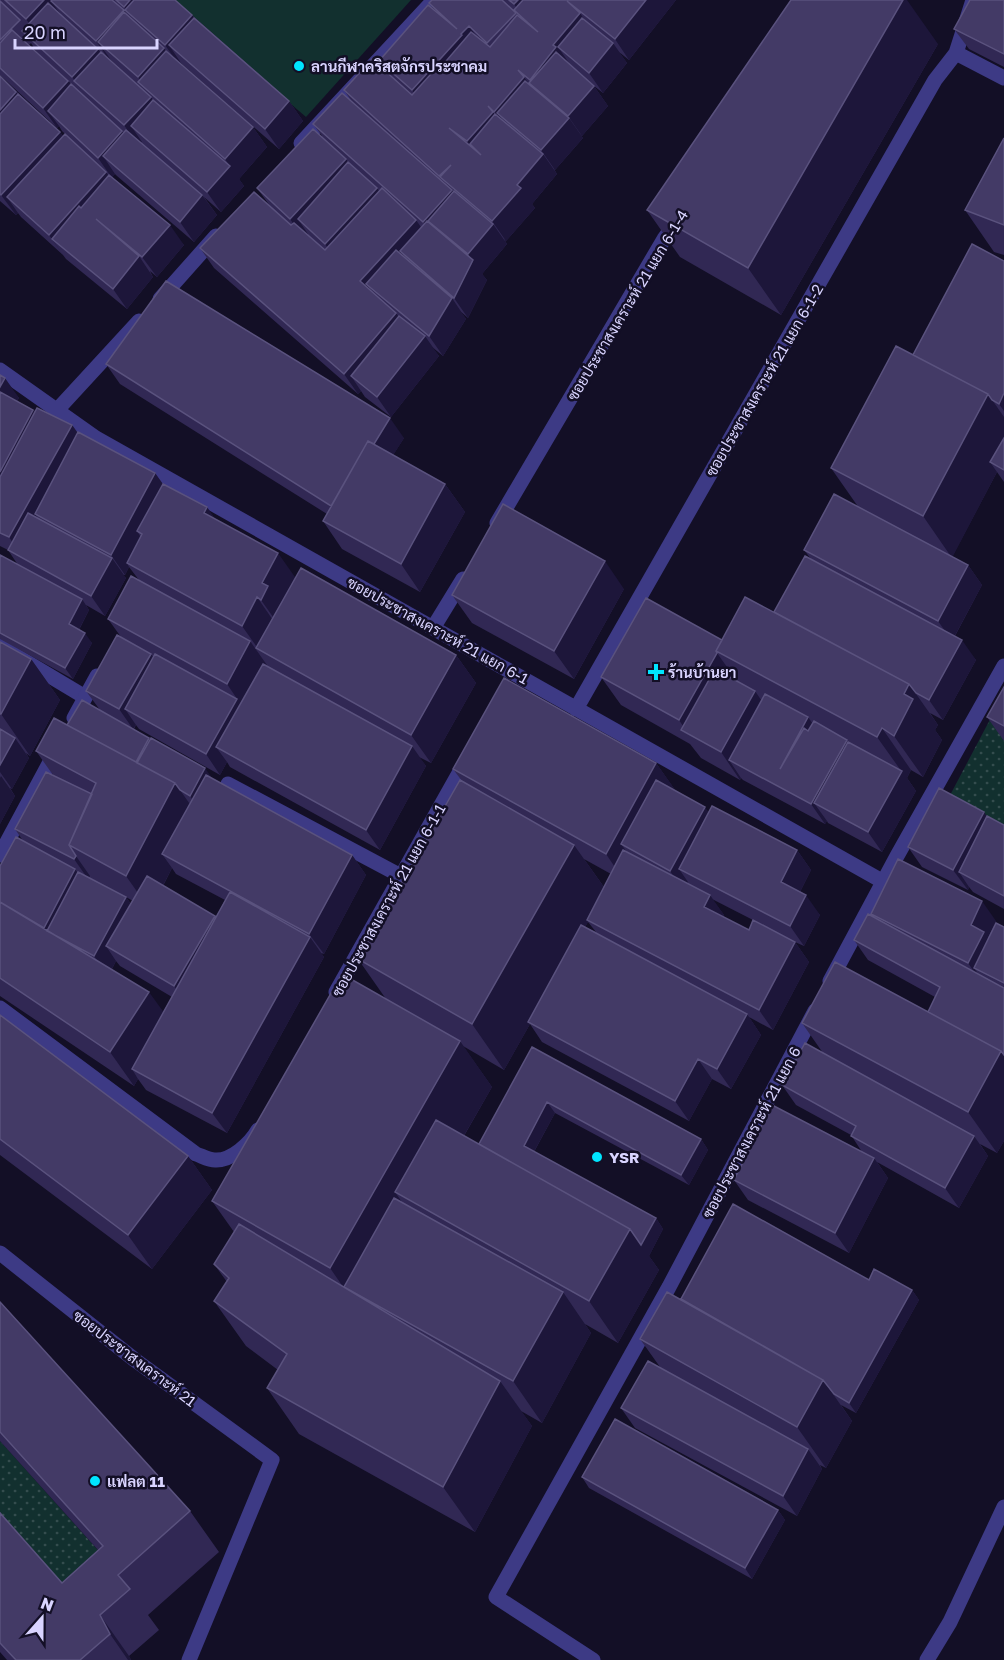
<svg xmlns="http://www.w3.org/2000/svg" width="1004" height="1660" font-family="'Golos Text',Sarabun,sans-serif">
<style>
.green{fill:url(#green-dots)}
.pitch{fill:#12302f}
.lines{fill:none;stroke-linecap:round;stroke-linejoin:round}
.lane{stroke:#3d3a85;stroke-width:15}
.street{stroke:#3d3a85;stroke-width:15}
.wall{fill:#312854;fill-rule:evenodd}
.shaded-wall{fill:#1d163a}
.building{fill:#433a66;stroke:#5a527e;stroke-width:1.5}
.poi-dot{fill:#00e5ff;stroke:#130f26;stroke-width:2}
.labels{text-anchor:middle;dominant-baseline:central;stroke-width:5;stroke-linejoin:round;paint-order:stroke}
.poi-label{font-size:15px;font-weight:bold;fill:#d9d4ff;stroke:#130f26;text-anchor:start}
.street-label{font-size:15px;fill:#d9d4ff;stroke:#130f26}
</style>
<defs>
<pattern id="green-dots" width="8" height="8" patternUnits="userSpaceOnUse" patternTransform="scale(1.5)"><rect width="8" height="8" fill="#12302f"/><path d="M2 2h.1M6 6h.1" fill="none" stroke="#344d4e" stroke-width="1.8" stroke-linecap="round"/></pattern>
</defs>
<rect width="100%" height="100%" fill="#130f26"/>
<path class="green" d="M1004 693V833L947 801Z
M0 1441 132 1588 91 1624 0 1522Z"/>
<path class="pitch" d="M169 0H411L306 117Z"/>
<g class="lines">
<path class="lane" d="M0 646 85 697
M228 784 401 876"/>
<path class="street" d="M973 0 956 53 1004 78
M301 143 434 0
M160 299 216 236
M0 370 96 438 882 881
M58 409 139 321
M497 523 664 239 677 221
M433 628 463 579
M576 709 935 80 956 53
M74 718 97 676
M0 855 57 749
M830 981 897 856 1004 666
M336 992 467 759
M0 1008 196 1154C202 1156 209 1160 215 1160 231 1161 250 1144 258 1130
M0 1253 135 1360 272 1460 189 1660
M593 1660 496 1597 669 1287 815 1011
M927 1660 950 1622 1004 1507"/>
</g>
<path class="wall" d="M0 0H175L289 101 303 121 279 149 183 65 181 63 180 64 253 127 267 147 239 179 244 186 221 212 204 197 217 215 194 242 117 176 115 174 112 177 184 245 157 277 150 271 153 277 127 309 66 259 63 255 21 217 18 213 16 215 0 201V76L60 132 63 136 88 155 62 131 59 126 57 128 0 75ZM31 43 36 51 86 98 70 84 29 45ZM111 60 145 92 147 94 111 61Z
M432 0H676L629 60 619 52 627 63 603 93 594 86 608 106 582 136 579 133 583 138 555 170 554 169 557 174 532 204 535 208 506 241 504 239 507 244 482 274 487 280 468 318 460 311 466 319 443 356 431 346 439 356 391 417 365 397 361 391 358 394 214 268 200 248 270 206 257 188 322 136 313 124 352 102 344 90 387 72 379 61 434 10 429 3Z
M1004 0V67L969 49 954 29Z
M938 44 781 315 680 257 647 210Z
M1004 138V255L994 252 965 210Z
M1004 261V482L997 472 952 557 968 565 982 585 955 636 976 660 943 720 930 713 938 725 935 730 942 740 923 777 911 770 907 778 916 791 882 852 828 823 827 821 825 824 743 780 741 778 740 780 701 758 690 744 621 705 601 677 722 640 774 612 811 559 804 550 859 508 831 468 913 355Z
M106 364 404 438 393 455 445 484 465 512 420 592 342 549 323 521 327 514 120 384Z
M0 375 19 398 17 401 33 410 35 411 72 425 78 433 155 473 163 484 215 519 295 578 456 655 476 683 431 763 419 757 426 766 380 850 230 767 227 762 220 775 139 729 136 725 134 729 214 780 352 855 366 875 324 954 321 953 324 957 227 1133 146 1090 138 1079 134 1086 0 996V866L23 841 15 829 53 775 36 751 67 725 100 710 86 691 121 637 108 619 139 580 129 567 125 575H123L126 578 105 616 86 605 89 610 79 630 92 643 73 679 0 639V555L18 565 8 550 0 546ZM172 868 176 874 225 900 216 917 163 886ZM126 897 133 901 131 904ZM116 961 120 966 172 997 163 1012 112 969Z
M624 589 574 679 472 623 452 595Z
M0 642 31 659 60 700 30 756 26 753 29 758 12 789 10 788 15 796 0 824Z
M1004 687V741L987 717Z
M656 763 675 790 709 812 797 850 811 870 800 892 820 915 804 946 795 942 809 962 773 1030 749 1017 761 1035 731 1089 712 1079 689 1121 542 1042 530 1024 504 1070 463 1046 492 1087 464 1136 479 1144 532 1047 701 1139 708 1150 689 1185 555 1113 534 1152 656 1218 663 1229 649 1256 659 1270 618 1343 585 1324 591 1333 542 1423 521 1411 532 1426 475 1532 299 1434 267 1388 278 1370 246 1346 214 1301 227 1282 214 1264 234 1232 212 1201 386 999 358 959 462 781 453 769ZM584 859 611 874 604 887ZM712 899 753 920 749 930 723 917 724 915ZM588 922 596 932 585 927Z
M987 817 1004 825V909L973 892 969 887 968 890 922 867 908 847Z
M871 914 996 921 989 938 1004 927V1141L997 1153 980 1144 988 1156 959 1208 877 1162 888 1178 849 1253 748 1200 734 1180 862 1152 851 1135 796 1105 782 1085 823 1053 802 1023 928 1012 935 997 868 960 854 940 873 917Z
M0 1015 188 1156 212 1190 152 1269 0 1155Z
M869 1280 912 1290 919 1300 856 1413 841 1405 852 1421 826 1468 820 1465 822 1469 797 1516 635 1428 621 1408 660 1367 640 1339 681 1299Z
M0 1302 190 1511 219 1552 148 1615 159 1630 129 1656 131 1660H7L0 1652V1513L62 1583 98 1550 0 1441Z
M582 1477 778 1510 785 1520 752 1579 589 1488Z"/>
<path class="shaded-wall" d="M44 0H72L51 1 62 16 40 39 26 19Z
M130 0H163L128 13 124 7Z
M518 0H550L526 21 514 4Z
M646 0H676L629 60 615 39Z
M903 0H907L938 44 781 315 748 268Z
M124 10 138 30 98 42 111 60 110 61 96 41Z
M580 13 594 34 558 47 569 63 536 88 530 80 553 45Z
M192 15 206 35 169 45 181 63 179 65 165 45Z
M469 26 483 46 426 111 412 90Z
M613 43 627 63 603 93 589 73Z
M164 48 178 68 145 88 138 77Z
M98 49 112 69 76 82 72 77Z
M524 77 538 97 497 113 510 130 508 132 494 112Z
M68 81 82 101 48 111 59 126 57 128 43 108Z
M594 86 608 106 582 136 568 116Z
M16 92 30 112 0 145V110Z
M151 97 165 118 131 126 142 142 138 146 124 125Z
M289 101 303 121 279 149 265 129Z
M493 112 507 132 481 161 467 141Z
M569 118 583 138 555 170 541 150Z
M253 127 267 147 239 179 225 159Z
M122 131 136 151 103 156 115 174 112 178 98 158Z
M60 132 74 152 7 197 18 213 16 215 1 195Z
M543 154 557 174 532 204 535 208 506 241 492 221 517 185Z
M346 159 360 179 298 219 308 234 304 239 290 219Z
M230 166 244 186 221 212 207 192Z
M106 172 120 192 52 239 63 255 49 235Z
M377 188 391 208 339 264 325 244Z
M452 190 466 210 428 221 440 238 437 242 423 222Z
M202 195 217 215 194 242 180 222Z
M416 220 430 240 400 251 409 263 366 284 377 299 360 281Z
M493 224 507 244 482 274 487 280 468 318 454 298 473 261 468 254Z
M170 225 184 245 157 277 142 257Z
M139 256 153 277 127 309 113 289Z
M452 298 466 319 443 356 429 336Z
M396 313 410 333 351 376 361 391 358 394 344 374Z
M425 336 439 356 391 417 377 397Z
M5 378 19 398 0 433V387Z
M1004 393V411L999 404Z
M988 394 1004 417V459L990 462 997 472 952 558 923 516Z
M33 410 47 430 0 518V472Z
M390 418 404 438 348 527 334 507Z
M72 425 86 445 35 514 42 524 23 558 9 537Z
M155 473 169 493 142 534 137 531 143 541 127 563 129 567 125 575 111 555Z
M445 484 465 512 420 592 401 564Z
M207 507 236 549 204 513Z
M278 553 307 594 290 641 261 600 262 583Z
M112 558 126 578 105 616 91 596Z
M605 561 624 589 574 679 554 651Z
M968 565 982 585 952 641 938 621Z
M257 597 286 639 259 650 242 626Z
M82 599 89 610 76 635 69 624Z
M85 633 92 643 73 679 65 668Z
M962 640 976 660 943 720 929 700Z
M250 641 274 675 250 718 227 684Z
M717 653 737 681 689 735 679 720Z
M151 654 165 674 125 709 136 725 133 729 119 709Z
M456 655 476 683 431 763 411 735Z
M31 659 60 700 30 756 1 714Z
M909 684 938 725 935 730 942 740 923 777 894 736 904 694Z
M755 691 774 719 729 760 741 778 740 780 721 752Z
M237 699 251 719 216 747 227 762 220 775 206 754Z
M808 717 822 737 780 769Z
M882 728 911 770 907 778 916 791 882 852 868 832 902 772 877 737Z
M15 738 29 758 12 789 0 772V765Z
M149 738 163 758 134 766Z
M847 740 861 760 814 803 827 821 825 824 811 804Z
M412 746 426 766 380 850 366 830Z
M656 763 676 791 621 844 635 863 625 882 606 854Z
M205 768 219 788 204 816 190 796Z
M1 776 15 796 0 824V778Z
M175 783 199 817 162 854 172 868 150 910 126 876Z
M705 807 719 827 679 869 688 882 684 891 670 871Z
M984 812 998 832 959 872 969 887 968 890 953 870Z
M574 845 606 890 587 920 588 922 531 1023 528 1022 530 1024 504 1070 472 1024Z
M797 850 811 870 795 902 781 882Z
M352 855 366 875 324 954 309 934Z
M76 856 90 876 88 879 74 859Z
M75 869 89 889 62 939 44 928Z
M710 895 724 915 718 927 704 907Z
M806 895 820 915 804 946 790 926Z
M126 897 140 917 106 946 116 961 108 976 94 956Z
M982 901 996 921 988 938 998 952 974 968 983 981 982 983 968 963 971 925Z
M215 916 229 936 188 1006 174 986Z
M310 937 324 957 227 1133 212 1113Z
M795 942 809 962 773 1030 759 1010Z
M149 992 173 1025 132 1069 138 1079 134 1086 110 1052Z
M747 1014 761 1035 731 1089 717 1069Z
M460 1041 492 1087 422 1208 395 1192 415 1221 344 1287 362 1314 330 1268Z
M1001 1051 1004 1055V1141L997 1153 968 1112Z
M698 1059 712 1079 689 1121 675 1101Z
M547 1102 555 1113 531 1157 524 1146Z
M974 1136 988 1156 959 1208 945 1188Z
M701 1139 708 1150 689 1185 681 1175Z
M188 1156 212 1190 152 1269 128 1235Z
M874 1158 888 1178 849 1253 835 1233Z
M656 1218 663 1229 649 1256 659 1270 618 1343 589 1301 630 1229Z
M912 1290 919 1300 856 1413 849 1403Z
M563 1292 591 1333 542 1423 513 1381Z
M823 1380 852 1421 826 1468 797 1427Z
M500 1381 532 1426 475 1532 443 1487Z
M808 1449 822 1469 797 1516 783 1496Z
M778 1510 785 1520 752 1579 745 1568Z
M100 1615 129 1656 131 1660H128L110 1634Z"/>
<path class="building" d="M5 0H44L26 19Z
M52 0H112L124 10 96 41 51 1Z
M116 0H130L124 7Z
M134 0H175L192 15 165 45 125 10Z
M432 0H502L516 13 487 43 469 26 461 34 462 35 412 90 379 61 428 5 457 29 429 3Z
M509 0H518L514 4Z
M523 0H646L615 39 567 1 580 13 553 45 556 47 530 80 518 70 524 77 494 112 488 106 493 112 467 141 449 128 481 155 470 144 495 114 543 154 517 185 521 188 492 221 440 177 451 165 439 176 344 90 372 59 412 95 439 65 441 67 471 32 490 47 517 15 538 32 514 10Z
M791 0H903L748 268 647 210Z
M970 0H1004V54L954 29Z
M0 1 20 20 0 40Z
M48 3 98 49 72 77 22 31Z
M124 12 164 48 138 77 98 42Z
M194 18 289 101 265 129 169 45Z
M582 18 613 43 589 73 558 47Z
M12 30 68 81 43 108 0 68V43Z
M166 51 253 127 225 159 138 82Z
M101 52 151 97 124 125 74 81Z
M556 52 594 86 568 116 529 83Z
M0 76 16 92 0 110Z
M525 81 569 118 541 150 497 113Z
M71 84 122 131 98 158 48 111Z
M342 93 452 190 423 222 313 124Z
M18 94 60 132 1 195 0 194V114Z
M153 100 230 166 207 192 131 126Z
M313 129 346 159 290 219 257 188Z
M126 130 202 195 180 222 103 156Z
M65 134 106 172 49 235 7 197Z
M1004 138V225L965 210Z
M348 162 377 188 325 244 298 219Z
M109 175 170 225 142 257 96 219 139 256 113 289 52 239 79 206 81 208Z
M382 188 416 220 360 281 396 313 344 374 200 248 254 192 291 225 294 223 325 250Z
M454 191 493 224 468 254 428 221Z
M427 221 473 260 454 298 400 251Z
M972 244 1004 261V393L999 404 992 400 988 394 913 355Z
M396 250 452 298 429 336 366 284Z
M166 281 390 418 374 444 368 441 331 506 106 364Z
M399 316 425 336 377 397 351 376Z
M896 346 988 394 923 516 831 468Z
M0 375 5 378 0 387Z
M0 392 33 410 0 472Z
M37 408 72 425 9 537 0 533V477Z
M78 432 155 473 111 555 35 514Z
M1004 438V470L990 462Z
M368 441 445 484 401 564 323 521Z
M163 484 207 507 204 513 278 553 262 583 268 586 261 600 257 597 242 626 127 563 142 534 137 531Z
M834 494 968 565 938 621 804 550Z
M503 504 605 561 554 651 452 595Z
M28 513 112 558 91 596 8 550Z
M0 555 82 599 69 624 85 633 65 668 0 633Z
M805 556 962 640 929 700 916 693 909 684 774 612Z
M301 568 456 655 411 735 256 648Z
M131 576 250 641 227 684 108 619Z
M745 597 909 684 904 694 913 699 894 736 882 728 877 737 716 651Z
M646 598 722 640 716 651 717 653 679 720 601 677Z
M117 635 151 654 119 709 86 691Z
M0 642 31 659 1 714H0Z
M155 654 237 699 206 754 125 709Z
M263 664 412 746 366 830 216 747Z
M715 669 755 691 721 752 681 730Z
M504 678 656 763 606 854 453 769Z
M1004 687V726L987 717Z
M765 694 808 717 780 769 804 728 808 731 814 721 847 740 811 804 729 760Z
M82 700 149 738 136 762 67 725Z
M54 718 175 783 126 876 69 845 96 783 36 751Z
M0 729 15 738 0 765Z
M151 738 205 768 190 796 180 790 175 783 137 763Z
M848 742 902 771 868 832 814 803Z
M46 772 92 794 69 845 76 856 74 859 15 829Z
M206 775 352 855 309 934 162 854Z
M460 780 574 845 472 1024 358 959Z
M656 780 705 807 670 871 621 844Z
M939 788 984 812 953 870 908 847Z
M712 806 797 850 781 882 806 895 790 926 679 869Z
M987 816 1004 825V896L959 872Z
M16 837 75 869 44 928 0 902V866Z
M623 850 710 895 704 907 749 930 753 920 795 942 759 1010 587 920Z
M898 859 982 901 971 925 984 932 968 963 871 914Z
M78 872 126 897 94 956 47 931Z
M147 876 215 916 174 986 106 946Z
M230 892 310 937 212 1113 132 1069Z
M0 902 149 992 110 1052 0 978Z
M868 914 1004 988V1055L1001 1051 928 1012 940 987 854 940Z
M996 923 1004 927V983L974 968Z
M581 925 747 1014 717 1069 698 1059 675 1101 528 1022Z
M835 962 1001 1051 968 1112 802 1023Z
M342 974 460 1041 330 1268 212 1201Z
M0 1015 188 1156 128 1235 0 1139Z
M805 1043 974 1136 945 1188 851 1136 856 1126 782 1085Z
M532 1047 701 1139 681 1175 547 1102 524 1146 656 1218 641 1245 630 1229 479 1144Z
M772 1105 874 1158 835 1233 734 1180Z
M436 1120 630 1229 589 1301 395 1192Z
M394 1198 563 1292 513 1381 344 1287Z
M733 1204 869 1280 874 1269 912 1290 849 1403 834 1394 823 1380 681 1299Z
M239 1224 500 1381 443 1487 267 1388 287 1354 214 1301 229 1278 214 1264Z
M667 1292 823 1380 797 1427 640 1339Z
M0 1302 190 1511 118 1575 130 1589 100 1615 110 1634 80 1660H16L0 1643V1513L62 1583 103 1546 0 1432Z
M648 1361 808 1449 783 1496 621 1408Z
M615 1419 778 1510 745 1568 582 1477Z"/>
<g class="poi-dot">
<circle cx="299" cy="66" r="6"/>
<path d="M653 663h6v6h6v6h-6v6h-6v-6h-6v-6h6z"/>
<circle cx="597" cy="1157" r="6"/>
<circle cx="95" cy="1481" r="6"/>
</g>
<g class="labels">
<g class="poi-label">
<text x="311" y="66">ลานกีฬาคริสตจักรประชาคม</text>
<text x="668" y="672">ร้านบ้านยา</text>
<text x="609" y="1157">YSR</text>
<text x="107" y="1481">แฟลต 11</text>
</g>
<g class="street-label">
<text transform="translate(627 305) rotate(-59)">ซอยประชาสงเคราะห์ 21 แยก 6-1-4</text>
<text transform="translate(764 380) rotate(-60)">ซอยประชาสงเคราะห์ 21 แยก 6-1-2</text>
<text transform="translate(438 630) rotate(29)">ซอยประชาสงเคราะห์ 21 แยก 6-1</text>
<text transform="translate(388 900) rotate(-61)">ซอยประชาสงเคราะห์ 21 แยก 6-1-1</text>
<text transform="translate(751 1132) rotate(-62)">ซอยประชาสงเคราะห์ 21 แยก 6</text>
<text transform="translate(135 1358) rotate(37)">ซอยประชาสงเคราะห์ 21</text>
</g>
</g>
<g transform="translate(42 1618) rotate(21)" stroke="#130f26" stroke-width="4.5" paint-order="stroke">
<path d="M0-4.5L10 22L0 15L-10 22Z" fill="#d9d4ff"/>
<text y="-9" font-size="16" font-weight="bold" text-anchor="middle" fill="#d9d4ff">N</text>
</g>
<path d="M15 39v9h142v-9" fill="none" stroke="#d9d4ff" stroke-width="3"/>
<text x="24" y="39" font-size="18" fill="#d9d4ff" stroke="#130f26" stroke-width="4.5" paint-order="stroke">20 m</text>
</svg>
